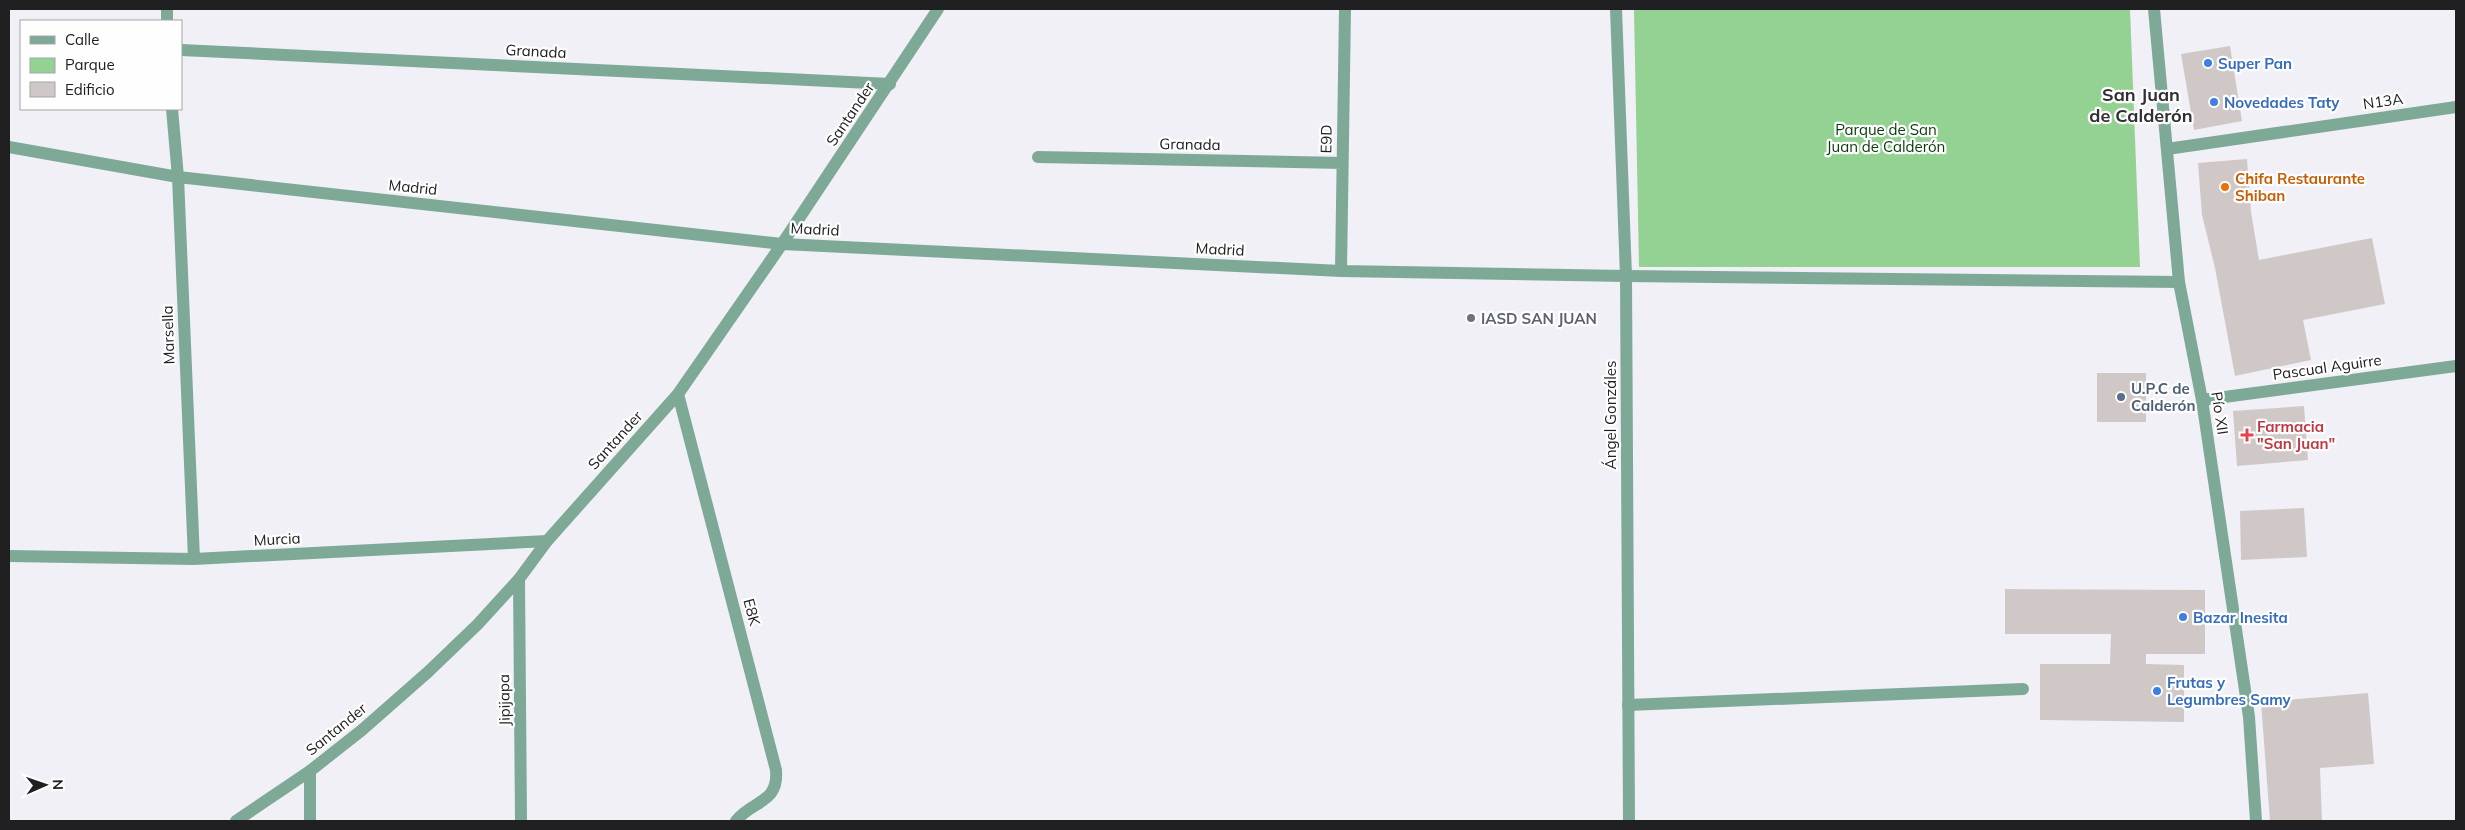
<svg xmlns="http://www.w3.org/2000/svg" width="2465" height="830" font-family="Mulish,sans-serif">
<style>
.green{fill:#93d292}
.building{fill:#d0c8c7}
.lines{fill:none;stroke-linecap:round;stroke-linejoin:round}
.service{stroke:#7ea997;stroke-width:12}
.pedestrian{stroke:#7ea997;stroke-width:12}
.minor{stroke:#7ea997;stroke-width:12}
.tertiary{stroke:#7ea997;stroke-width:12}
.shop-dot{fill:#3f7fe0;stroke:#fefefe;stroke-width:2}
.food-dot{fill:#e8710a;stroke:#fefefe;stroke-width:2}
.worship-dot{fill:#6b7280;stroke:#fefefe;stroke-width:2}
.service-dot{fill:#5c6f8a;stroke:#fefefe;stroke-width:2}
.health-dot{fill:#e0444e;stroke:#fefefe;stroke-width:2}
.labels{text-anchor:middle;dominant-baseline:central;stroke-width:4.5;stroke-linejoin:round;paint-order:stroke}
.street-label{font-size:15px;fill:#202022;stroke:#fefefe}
.shop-label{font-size:15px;font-weight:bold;fill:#366cbe;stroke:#fefefe;text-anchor:start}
.park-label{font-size:15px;fill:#093a0c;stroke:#fefefe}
.food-label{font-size:15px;font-weight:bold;fill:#c56008;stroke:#fefefe;text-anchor:start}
.worship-label{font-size:15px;font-weight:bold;fill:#5b616d;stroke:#fefefe;text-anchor:start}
.service-label{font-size:15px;font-weight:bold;fill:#4e5e75;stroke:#fefefe;text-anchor:start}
.health-label{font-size:15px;font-weight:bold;fill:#be3a42;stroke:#fefefe;text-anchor:start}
.quarter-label{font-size:18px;font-weight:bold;fill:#303035;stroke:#fefefe}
</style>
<rect width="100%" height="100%" fill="#f0f0f6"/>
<path class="green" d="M1634 9H2130L2140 267H1639Z"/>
<path class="building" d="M2230 46 2242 121 2194 130 2181 54Z
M2247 159 2251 212 2259 260 2372 238 2385 304 2303 320 2311 360 2235 376 2215 268 2202 215 2198 163Z
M2097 373H2146V422H2097Z
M2304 406 2308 460 2237 466 2233 411Z
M2304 508 2307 557 2241 560 2240 511Z
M2005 589 2205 590V654H2146V664L2184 665V722L2040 720V664H2110L2111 634H2005Z
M2368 693 2374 764 2320 768 2322 821H2270L2261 702Z"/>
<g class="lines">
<path class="service" d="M1628 705 2023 689"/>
<path class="pedestrian" d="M1626 276 2179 282"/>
<path class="minor" d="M1616 9 1626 276 1629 821
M167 21V9
M181 50 890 84
M172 109 178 177 194 559
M9 147 178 177 782 244 1341 271 1626 276
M2167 149 2456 107
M1038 157 1342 163
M1341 271 1345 9
M678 394 776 770C779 804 752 800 736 821
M2202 400 2456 366
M9 556 194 559 547 541
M519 579 521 821
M310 821V771"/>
<path class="tertiary" d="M2154 9 2179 282 2202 400 2249 717 2256 821
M236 821 310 771 362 730 428 672 478 624 519 579 547 541 678 394 782 244 938 9"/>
</g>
<g class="shop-dot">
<circle cx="2208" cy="63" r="5"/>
<circle cx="2214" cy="102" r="5"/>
<circle cx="2183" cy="617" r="5"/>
<circle cx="2157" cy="691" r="5"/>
</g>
<circle class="food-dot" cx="2225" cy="187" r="5"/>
<circle class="worship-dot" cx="1471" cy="318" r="5"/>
<circle class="service-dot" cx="2121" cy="397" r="5"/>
<path class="health-dot" d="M2244.5 427.5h5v5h5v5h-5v5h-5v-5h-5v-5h5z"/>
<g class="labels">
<g class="street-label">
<text transform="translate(536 51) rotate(3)">Granada</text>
<text transform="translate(2383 101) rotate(-8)">N13A</text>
<text transform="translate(850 114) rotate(-56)">Santander</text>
<text transform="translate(1326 139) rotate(-89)">E9D</text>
<text transform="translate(1190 144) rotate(1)">Granada</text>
<text transform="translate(413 187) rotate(6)">Madrid</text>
<text transform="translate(815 229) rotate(3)">Madrid</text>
<text transform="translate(1220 249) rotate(3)">Madrid</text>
<text transform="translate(168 335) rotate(-92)">Marsella</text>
<text transform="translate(2327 367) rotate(-8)">Pascual Aguirre</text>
<text transform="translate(2220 413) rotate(81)">Pío XII</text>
<text transform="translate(1610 415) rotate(-90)">Ángel Gonzáles</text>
<text transform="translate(615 440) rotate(-48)">Santander</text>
<text transform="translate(277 539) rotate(-3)">Murcia</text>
<text transform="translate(752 612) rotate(75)">E8K</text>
<text transform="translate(504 700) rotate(-91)">Jipijapa</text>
<text transform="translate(336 729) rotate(-39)">Santander</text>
</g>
<g class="shop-label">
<text x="2218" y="63">Super Pan</text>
<text x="2224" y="102">Novedades Taty</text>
<text x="2193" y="617">Bazar Inesita</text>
<text x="2167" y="682">Frutas y<tspan x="2167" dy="17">Legumbres Samy</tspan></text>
</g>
<g class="park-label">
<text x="1886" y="129">Parque de San<tspan x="1886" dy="17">Juan de Calderón</tspan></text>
</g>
<g class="food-label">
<text x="2235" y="178">Chifa Restaurante<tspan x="2235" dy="17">Shiban</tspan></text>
</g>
<g class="worship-label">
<text x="1481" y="318">IASD SAN JUAN</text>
</g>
<g class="service-label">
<text x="2131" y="388">U.P.C de<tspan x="2131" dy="17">Calderón</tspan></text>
</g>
<g class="health-label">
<text x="2257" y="426">Farmacia<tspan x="2257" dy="17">"San Juan"</tspan></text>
</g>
<g class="quarter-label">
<text x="2141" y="94">San Juan<tspan x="2141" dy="21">de Calderón</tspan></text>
</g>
</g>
<rect width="2465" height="830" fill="none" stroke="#202022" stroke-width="20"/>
<rect x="20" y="20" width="162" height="90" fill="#fefefe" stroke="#a5a5a6"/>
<rect x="30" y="36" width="25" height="8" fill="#7ea997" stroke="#a5a5a6"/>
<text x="65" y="45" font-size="15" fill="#202022">Calle</text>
<rect x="30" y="58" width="25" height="15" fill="#93d292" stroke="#a5a5a6"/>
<text x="65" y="70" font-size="15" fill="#202022">Parque</text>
<rect x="30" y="82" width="25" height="15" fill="#d0c8c7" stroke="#a5a5a6"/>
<text x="65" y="95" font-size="15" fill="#202022">Edificio</text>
<g transform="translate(45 785) rotate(88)" stroke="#fefefe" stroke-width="4" paint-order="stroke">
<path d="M0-4L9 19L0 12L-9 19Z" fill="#202022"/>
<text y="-8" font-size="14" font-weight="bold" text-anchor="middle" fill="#202022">N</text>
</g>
</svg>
